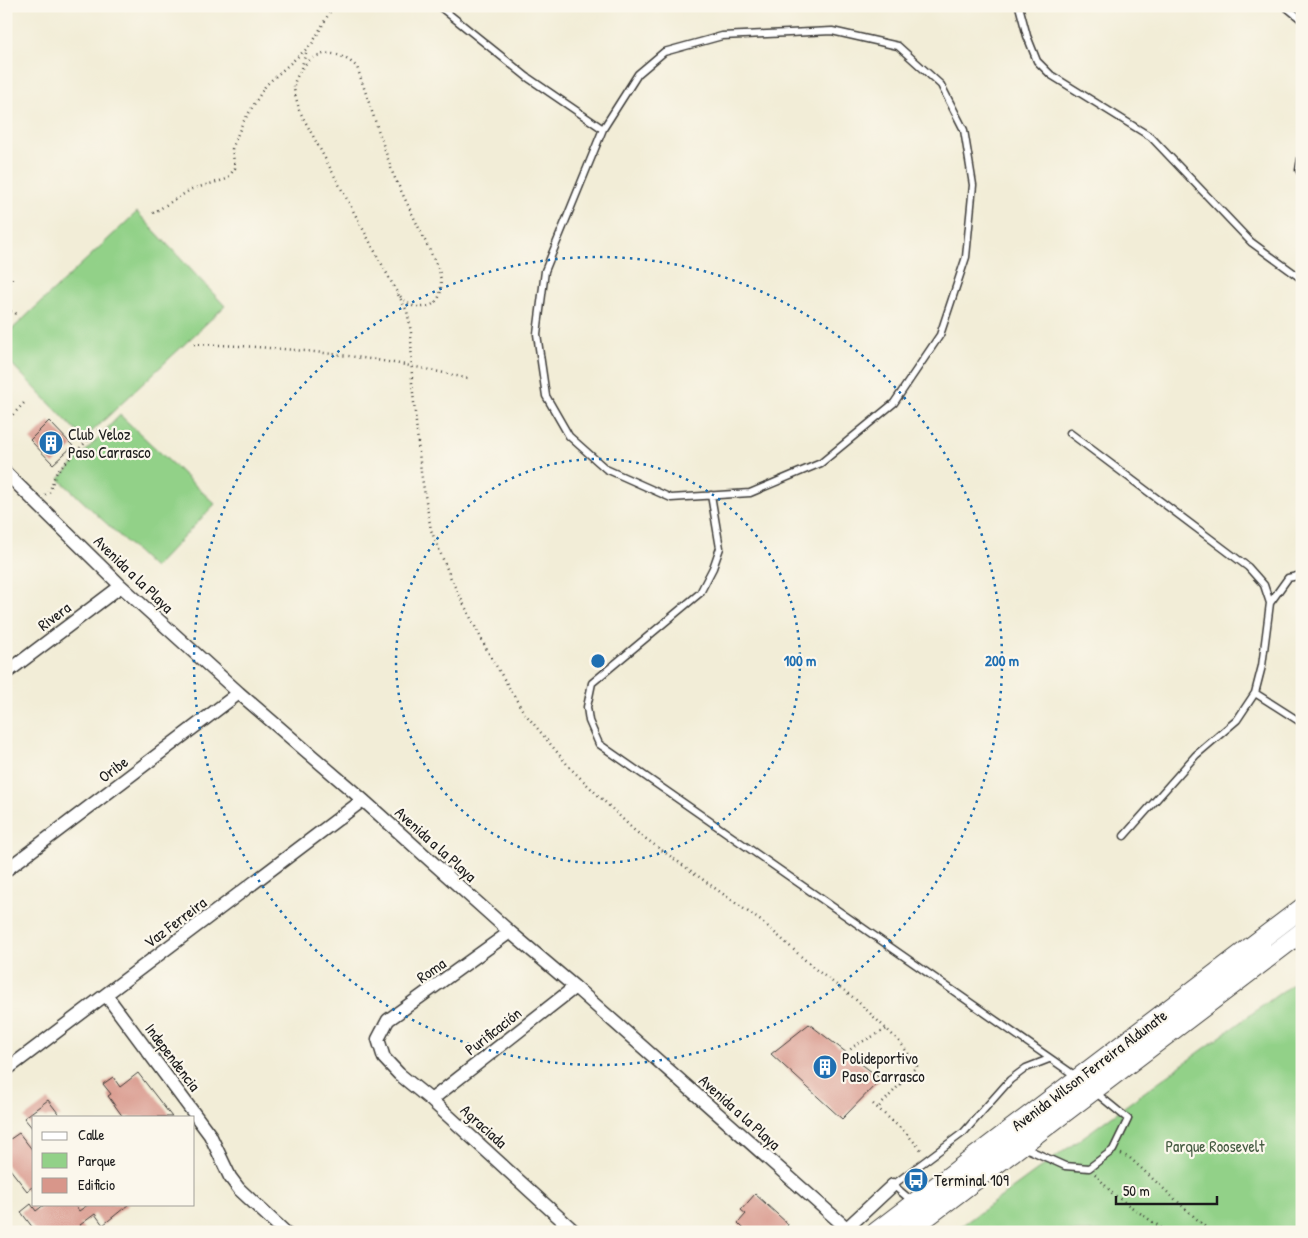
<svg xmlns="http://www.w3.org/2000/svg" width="1308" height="1238" font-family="'Patrick Hand',sans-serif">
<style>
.green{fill:#92d188;stroke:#577652}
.building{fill:#d8968a}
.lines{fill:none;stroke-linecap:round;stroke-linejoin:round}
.service-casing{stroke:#3c3b38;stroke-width:9}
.minor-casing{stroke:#3c3b38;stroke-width:15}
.secondary-casing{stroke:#3c3b38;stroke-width:21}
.path{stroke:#3c3b38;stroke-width:2.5;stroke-dasharray:1 4;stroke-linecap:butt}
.service{stroke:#fff;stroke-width:6}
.minor{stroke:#fff;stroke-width:12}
.secondary{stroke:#fff;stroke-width:19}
.ring{fill:none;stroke:#1f6fb2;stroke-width:2.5;stroke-dasharray:2.5 5}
.labels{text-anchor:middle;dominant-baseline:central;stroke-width:4.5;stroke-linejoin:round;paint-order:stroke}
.poi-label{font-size:16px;fill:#1c1c1c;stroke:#fbf7ec;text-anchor:start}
.street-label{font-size:16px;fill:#1c1c1c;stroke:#fbf7ec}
.park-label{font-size:16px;fill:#455b42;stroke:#fbf7ec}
.centre{fill:#1f6fb2;stroke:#fbf7ec;stroke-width:2.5}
.ring-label{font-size:15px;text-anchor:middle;font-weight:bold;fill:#1f6fb2;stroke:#fbf7ec;stroke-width:4.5;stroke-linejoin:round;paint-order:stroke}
</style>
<rect width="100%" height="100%" fill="#fbf7ec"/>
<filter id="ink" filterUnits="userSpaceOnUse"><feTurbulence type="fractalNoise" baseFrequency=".02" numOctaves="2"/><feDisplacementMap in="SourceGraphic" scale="10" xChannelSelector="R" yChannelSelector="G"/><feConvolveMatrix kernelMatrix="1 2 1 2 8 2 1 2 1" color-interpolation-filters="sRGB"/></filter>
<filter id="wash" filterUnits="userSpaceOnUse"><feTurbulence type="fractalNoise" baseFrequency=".0096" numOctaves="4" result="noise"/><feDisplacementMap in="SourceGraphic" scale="20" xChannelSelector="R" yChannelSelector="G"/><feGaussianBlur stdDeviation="1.12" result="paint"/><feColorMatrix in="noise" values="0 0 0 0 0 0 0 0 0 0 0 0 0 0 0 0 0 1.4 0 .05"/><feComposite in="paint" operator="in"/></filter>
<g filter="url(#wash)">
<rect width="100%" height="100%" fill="#f2edd7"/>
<path class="green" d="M137 212 225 306 84 439 6 358V335Z
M120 415 215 504 154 568 59 479Z
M1302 977V1232H953Z"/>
<g id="blocks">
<path class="building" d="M49 421 73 446 53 464 30 440Z
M809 1024 881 1079 842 1119 771 1054Z
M138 1073 172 1117H123L108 1096 111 1094 103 1084 113 1077 120 1087Z
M48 1100 61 1117H34V1130L24 1118Z
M19 1133 34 1152V1190L32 1187 27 1191 6 1164V1142Z
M755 1194 788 1224 785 1232H747L738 1223 746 1214 741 1210Z
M31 1204 36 1211 45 1204H74L79 1211 89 1204H129L103 1225 95 1214 80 1225 85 1232H36L21 1212Z"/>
</g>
</g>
<g filter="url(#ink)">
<use href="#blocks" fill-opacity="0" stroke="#3c3b38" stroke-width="1"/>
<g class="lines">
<defs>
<path id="service" d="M439 6 527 77 603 129
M1019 6 1027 36 1037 61 1051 75 1151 137 1251 242 1302 279
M1285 6 1302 20
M832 31 898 46 941 85 964 130 973 185 966 257 940 335 894 403 821 463 750 493 671 498 606 469 569 436 546 396 537 334 545 271 603 129 638 74 664 52 722 36Z
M1302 153 1299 170 1302 175
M1070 433 1248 567 1264 585 1270 603
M711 495 720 548 713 568 700 593 592 683 587 707 589 721 599 744 1077 1077
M1255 693 1302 723
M1124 836 1196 755 1237 720 1255 693 1262 666 1270 603 1288 578 1302 575
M1023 1147 1065 1166 1089 1168 1113 1150 1128 1119 1095 1092
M913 1202 893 1185 964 1132 1010 1080 1026 1068 1049 1059"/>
<path id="minor" d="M6 473 121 586 239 693 363 800 510 932 575 987 851 1232
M6 673 121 586
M6 870 239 693
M510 932 388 1020 378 1039 384 1058 399 1074 431 1100 575 1232
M106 995 210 1135 230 1177 239 1189 285 1232
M6 1070 363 800
M431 1100 575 987
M839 1232 847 1228 893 1185"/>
<path id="secondary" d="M876 1232 1302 908
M907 1232 1302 932"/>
</defs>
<use href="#service" class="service-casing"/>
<use href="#minor" class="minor-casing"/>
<use href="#secondary" class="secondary-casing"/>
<path class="path" d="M301 68 307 50
M153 213 192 189 227 179 235 168 232 149 242 124 266 85 312 44 333 6
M6 287 14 277
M397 293C401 297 407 304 413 306 418 308 424 307 429 306 444 301 442 282 439 270L393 174 357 67C339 50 318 48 302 68 299 73 294 81 294 86 294 94 298 103 299 110L407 311 411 332 412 383 421 472 431 530 452 581 488 652 523 711 571 769 635 831 765 924 814 968 854 998 900 1042 917 1066 878 1108
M6 310 14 312 19 316
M194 344C287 347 379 356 469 379
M6 422 24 403
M45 495 48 494C53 485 53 476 60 468L100 428
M847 1053 854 1046 887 1029
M873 1104 907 1134 923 1152
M1121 1154 1130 1158 1211 1232
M1095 1174 1113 1194 1167 1232"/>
<use href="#service" class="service"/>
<use href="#minor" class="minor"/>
<use href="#secondary" class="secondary"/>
</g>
</g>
<g class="ring">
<circle cx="598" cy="661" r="202"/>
<circle cx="598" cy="661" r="404"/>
</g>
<defs>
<symbol id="building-disc" viewBox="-11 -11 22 22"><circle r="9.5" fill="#1f6fb2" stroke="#fbf7ec"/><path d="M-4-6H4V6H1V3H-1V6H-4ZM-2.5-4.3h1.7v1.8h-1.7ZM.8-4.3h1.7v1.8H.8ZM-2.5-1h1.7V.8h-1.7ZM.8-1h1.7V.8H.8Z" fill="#fff"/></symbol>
<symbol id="bus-disc" viewBox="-11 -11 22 22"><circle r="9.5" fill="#1f6fb2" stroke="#fbf7ec"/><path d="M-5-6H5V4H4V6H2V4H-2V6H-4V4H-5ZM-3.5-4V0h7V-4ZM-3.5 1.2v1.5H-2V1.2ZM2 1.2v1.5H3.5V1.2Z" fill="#fff"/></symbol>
</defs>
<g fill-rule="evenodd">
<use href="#building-disc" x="37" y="429" width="28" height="28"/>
<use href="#building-disc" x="811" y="1053" width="28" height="28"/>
<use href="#bus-disc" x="902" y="1166" width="28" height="28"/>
</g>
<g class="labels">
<g class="poi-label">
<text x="68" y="434">Club Veloz<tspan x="68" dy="18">Paso Carrasco</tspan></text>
<text x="842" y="1058">Polideportivo<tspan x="842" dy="18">Paso Carrasco</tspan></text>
<text x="934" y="1180">Terminal 109</text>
</g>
<g class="street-label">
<text transform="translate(134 574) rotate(44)">Avenida a la Playa</text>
<text transform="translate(54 616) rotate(-37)">Rivera</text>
<text transform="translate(113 769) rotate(-37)">Oribe</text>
<text transform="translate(436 844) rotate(42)">Avenida a la Playa</text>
<text transform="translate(175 922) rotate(-37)">Vaz Ferreira</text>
<text transform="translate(431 970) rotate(-35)">Roma</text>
<text transform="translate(493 1031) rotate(-38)">Purificación</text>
<text transform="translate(173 1057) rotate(53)">Independencia</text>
<text transform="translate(1089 1070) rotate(-37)">Avenida Wilson Ferreira Aldunate</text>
<text transform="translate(740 1112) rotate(42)">Avenida a la Playa</text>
<text transform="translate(484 1126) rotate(42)">Agraciada</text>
</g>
<g class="park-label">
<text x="1215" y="1146">Parque Roosevelt</text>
</g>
</g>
<circle cx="598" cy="661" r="8" class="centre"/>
<g class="ring-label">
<text x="800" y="666">100 m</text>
<text x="1002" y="666">200 m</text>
</g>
<rect width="1308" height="1238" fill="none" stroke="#fbf7ec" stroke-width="25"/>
<rect x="32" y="1116" width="162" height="90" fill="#fbf7ec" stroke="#a29f99"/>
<rect x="42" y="1132" width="25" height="8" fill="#ffffff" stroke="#a29f99"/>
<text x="78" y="1140" font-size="15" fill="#1c1c1c">Calle</text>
<rect x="42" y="1153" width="25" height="15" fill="#92d188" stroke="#a29f99"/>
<text x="78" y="1166" font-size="15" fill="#1c1c1c">Parque</text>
<rect x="42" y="1178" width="25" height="15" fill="#d8968a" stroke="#a29f99"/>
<text x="78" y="1190" font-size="15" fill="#1c1c1c">Edificio</text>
<path d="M1116 1196v8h101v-8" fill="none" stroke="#1c1c1c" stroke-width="2.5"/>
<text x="1123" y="1196" font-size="15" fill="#1c1c1c" stroke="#fbf7ec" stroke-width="4" paint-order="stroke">50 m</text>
</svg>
